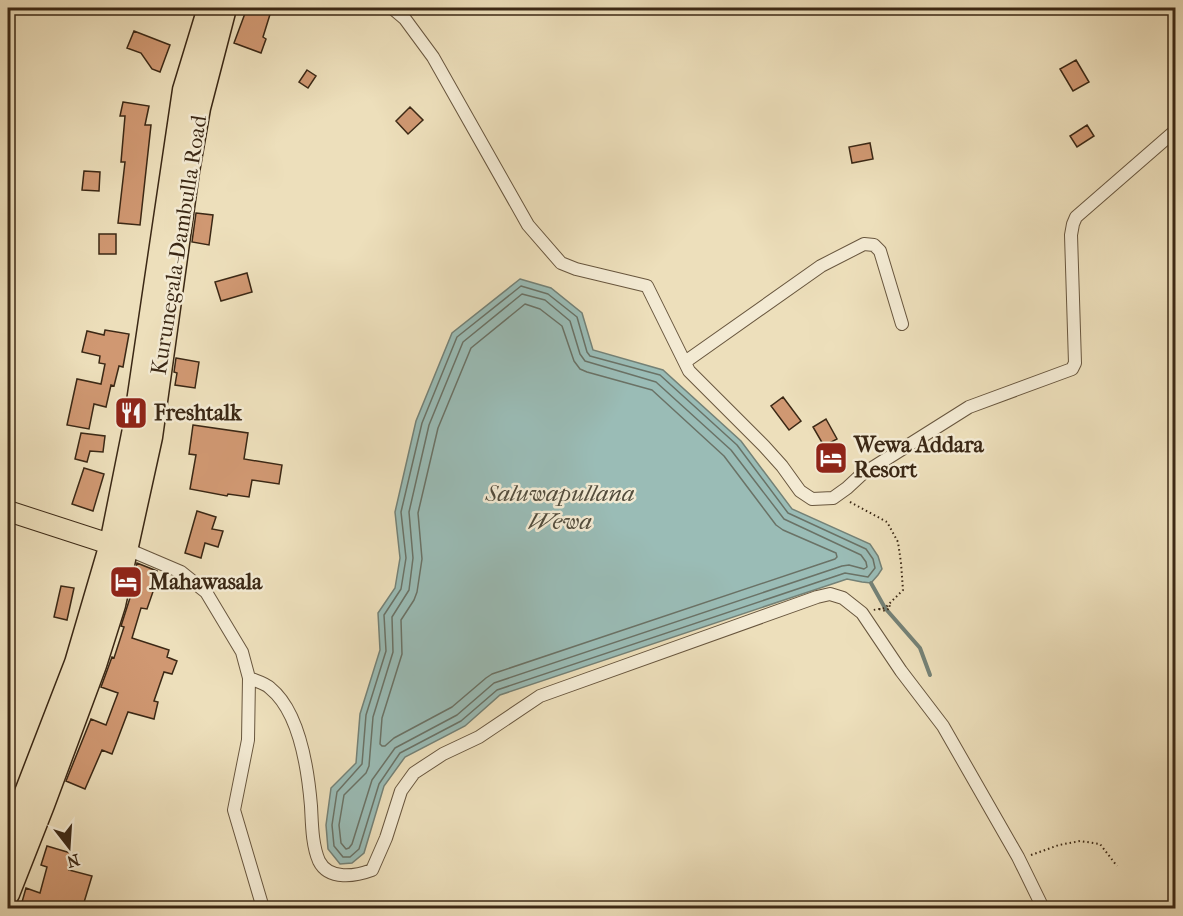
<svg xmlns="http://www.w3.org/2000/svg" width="1183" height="916" font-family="'IM FELL French Canon',serif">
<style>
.water{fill:#9abcb6;stroke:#748176;stroke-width:1.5}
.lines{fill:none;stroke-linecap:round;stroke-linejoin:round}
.shore{stroke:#6a7266;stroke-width:1.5}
.stream{stroke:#748176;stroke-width:4}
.building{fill:#d09872;stroke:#3b2815;stroke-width:1.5}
.street-casing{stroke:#68563e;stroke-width:14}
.primary-casing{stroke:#3b2815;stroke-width:22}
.highway-casing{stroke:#3b2815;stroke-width:25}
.path{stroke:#3b2815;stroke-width:2;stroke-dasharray:1.5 3;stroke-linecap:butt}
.street{stroke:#f3ead3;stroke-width:12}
.primary{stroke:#eddfbb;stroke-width:20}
.highway{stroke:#eddfbb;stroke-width:22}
.labels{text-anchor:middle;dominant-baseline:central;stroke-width:5;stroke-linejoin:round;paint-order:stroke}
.street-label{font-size:22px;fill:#3b2815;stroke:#f3ead3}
.poi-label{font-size:22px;font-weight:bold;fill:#3b2815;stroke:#f3ead3;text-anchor:start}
.water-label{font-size:24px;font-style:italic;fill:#534d3d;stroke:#f3ead3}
</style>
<rect width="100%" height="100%" fill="#eddfbb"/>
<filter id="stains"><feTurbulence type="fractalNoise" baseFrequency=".00333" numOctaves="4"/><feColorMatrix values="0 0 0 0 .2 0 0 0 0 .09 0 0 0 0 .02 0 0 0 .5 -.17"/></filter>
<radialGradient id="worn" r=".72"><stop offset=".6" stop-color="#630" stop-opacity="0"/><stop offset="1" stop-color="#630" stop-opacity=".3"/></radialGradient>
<path class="water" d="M520 279 551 288 582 313 593 350 663 370 741 441 792 509 870 544 878 556 882 569 878 575 871 583 862 582 847 579 500 695 465 726 405 757 384 786 364 853 352 863 340 864 328 849 326 825 331 788 356 763 360 714 380 650 378 613 395 588 400 558 395 512 416 421 452 333Z"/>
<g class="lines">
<path class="shore" d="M521 286 548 294 577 317 587 352 590 356 660 375 737 445 788 513 866 549 873 559 875 568 868 577 845 573 497 690 461 721 400 753 379 784 359 849 350 857H343L334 846 332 825 337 792 362 764 366 715 386 651 384 615 401 589 406 558 401 512 422 423 457 337Z
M522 294 545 300 570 321 580 354 585 361 656 382 731 450 784 519 861 555 866 562 867 567 864 569 849 565 842 566 494 683 457 715 395 748 372 780 352 844 349 848 346 849 341 843 339 825 344 795 366 773 369 766 373 717 393 652 392 617 409 590 413 558 409 512 429 425 463 342Z
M525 304 540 309 562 326 574 361 580 369 587 372 652 390 724 456 776 525 783 530 836 553 837 557 835 559 492 674 486 678 452 707 394 738 385 746H382L380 744 382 718 402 654 401 620 414 600 417 592 422 559 418 513 438 428 471 348Z"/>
<path class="stream" d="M871 583 885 608 920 648 930 675"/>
</g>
<path class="building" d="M247 8H272L263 37 266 39 261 53 234 43Z
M134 31 170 45 160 72 152 69 141 53 127 48Z
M1076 60 1089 82 1073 91 1060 69Z
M307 70 316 76 308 88 299 82Z
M123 102 149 106 145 125H151L140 225 118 223 125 162H121L125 116H120Z
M410 107 423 120 408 134 396 121Z
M1087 125 1094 136 1077 147 1070 136Z
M870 143 873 159 852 163 849 147Z
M84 171 100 172 99 191 82 190Z
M196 213 213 215 209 245 192 242Z
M99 234H116V254H99Z
M247 273 252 292 221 301 215 282Z
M105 330 129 334 123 367 119 366 114 386 111 385 106 407 94 404 89 429 67 425 77 379 101 384 105 364 99 363 100 356 82 352 87 331 104 335Z
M176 358 199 362 195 388 175 385 177 373 174 372Z
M783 397 801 421 789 430 771 406Z
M826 419 837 439 824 446 813 427Z
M193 425 248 433 244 459 282 465 279 484 252 480 249 497 228 494 227 496 190 489 196 455 189 454Z
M81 433 105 436 103 452 90 451 87 462 75 459Z
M84 468 104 474 93 511 72 504Z
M197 511 216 517 212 529 223 531 218 547 205 543 201 558 185 553Z
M137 563 157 571 153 582 156 583 147 609 141 608 132 638 169 650 167 657 177 661 172 674 164 672 154 701 158 702 154 719 128 712 112 754 102 750 85 789 66 781 91 719 106 725 118 693 101 687 112 657 114 658 124 627 121 626 137 576 134 575Z
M61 586 74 588 67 620 54 617Z
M47 846 74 854 69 870 92 876 82 909H20L26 888 40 893 47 867 41 865Z"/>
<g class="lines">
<defs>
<path id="street" d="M392 8 405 19 433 57 528 225 561 263 576 269 647 286 689 371 764 446 782 466 800 491 812 499 833 498 847 488 861 475 969 407 1072 369 1075 363 1071 235 1073 224 1076 217 1176 130
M685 362 821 266 864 244 874 245 880 251 902 324
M127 549 181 572 206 592 242 652 249 678 248 740 234 810 263 908
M249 678C256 681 265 683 270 688 300 712 308 770 311 806 312 824 312 845 319 861 329 881 356 876 372 870L386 838 401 791 414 773 443 754 479 737 540 696 817 597 830 594 843 598 862 613 901 671 943 726 1018 857 1043 908"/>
<path id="primary" d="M8 511 125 549"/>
<path id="highway" d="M8 839 76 663 111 544 134 429 184 90 209 8
M8 894 43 805 95 665 114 605 151 437 188 171 199 108 225 8"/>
</defs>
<use href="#street" class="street-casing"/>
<use href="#primary" class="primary-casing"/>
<use href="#highway" class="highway-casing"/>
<path class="path" d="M850 502 887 522 898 542 901 563 903 590 885 608 873 610
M879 609 885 611 890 608 889 603
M1031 855 1059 845 1080 841 1100 844 1117 866"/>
<use href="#street" class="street"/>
<use href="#primary" class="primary"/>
<use href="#highway" class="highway"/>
</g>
<defs>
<symbol id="restaurant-square" viewBox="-11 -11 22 22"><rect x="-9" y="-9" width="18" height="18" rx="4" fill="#8f2418" stroke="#f3ead3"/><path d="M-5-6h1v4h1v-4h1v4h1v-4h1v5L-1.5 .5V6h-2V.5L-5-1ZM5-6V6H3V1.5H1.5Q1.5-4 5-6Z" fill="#fff"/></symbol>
<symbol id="hotel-square" viewBox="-11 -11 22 22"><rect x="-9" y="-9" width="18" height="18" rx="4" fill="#8f2418" stroke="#f3ead3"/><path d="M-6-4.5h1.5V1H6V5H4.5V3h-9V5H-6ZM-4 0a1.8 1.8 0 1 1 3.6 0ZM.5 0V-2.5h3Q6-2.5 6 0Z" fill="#fff"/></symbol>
</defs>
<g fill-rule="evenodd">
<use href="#restaurant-square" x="112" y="394" width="38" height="38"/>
<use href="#hotel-square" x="812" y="439" width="38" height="38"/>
<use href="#hotel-square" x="107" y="563" width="38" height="38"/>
</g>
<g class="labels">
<g class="street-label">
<text transform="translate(179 245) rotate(-81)">Kurunegala-Dambulla Road</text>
</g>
<g class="poi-label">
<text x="154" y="413">Freshtalk</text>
<text x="854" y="445">Wewa Addara<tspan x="854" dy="25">Resort</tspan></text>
<text x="149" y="582">Mahawasala</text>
</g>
<g class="water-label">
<text x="560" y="493">Saluwapullana<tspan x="560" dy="28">Wewa</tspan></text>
</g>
</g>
<rect width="1183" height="916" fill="none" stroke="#eddfbb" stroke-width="30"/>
<rect x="9" y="9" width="1165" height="898" fill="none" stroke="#3b2815" stroke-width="3"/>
<rect x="15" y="15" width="1153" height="886" fill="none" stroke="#3b2815" stroke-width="1.5"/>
<g transform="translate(69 847) rotate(163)" stroke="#f3ead3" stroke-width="4.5" paint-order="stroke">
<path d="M0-4.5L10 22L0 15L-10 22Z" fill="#3b2815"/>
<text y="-9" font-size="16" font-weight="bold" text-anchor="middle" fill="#3b2815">N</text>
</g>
<rect width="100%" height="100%" filter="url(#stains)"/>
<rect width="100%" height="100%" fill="url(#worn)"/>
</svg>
